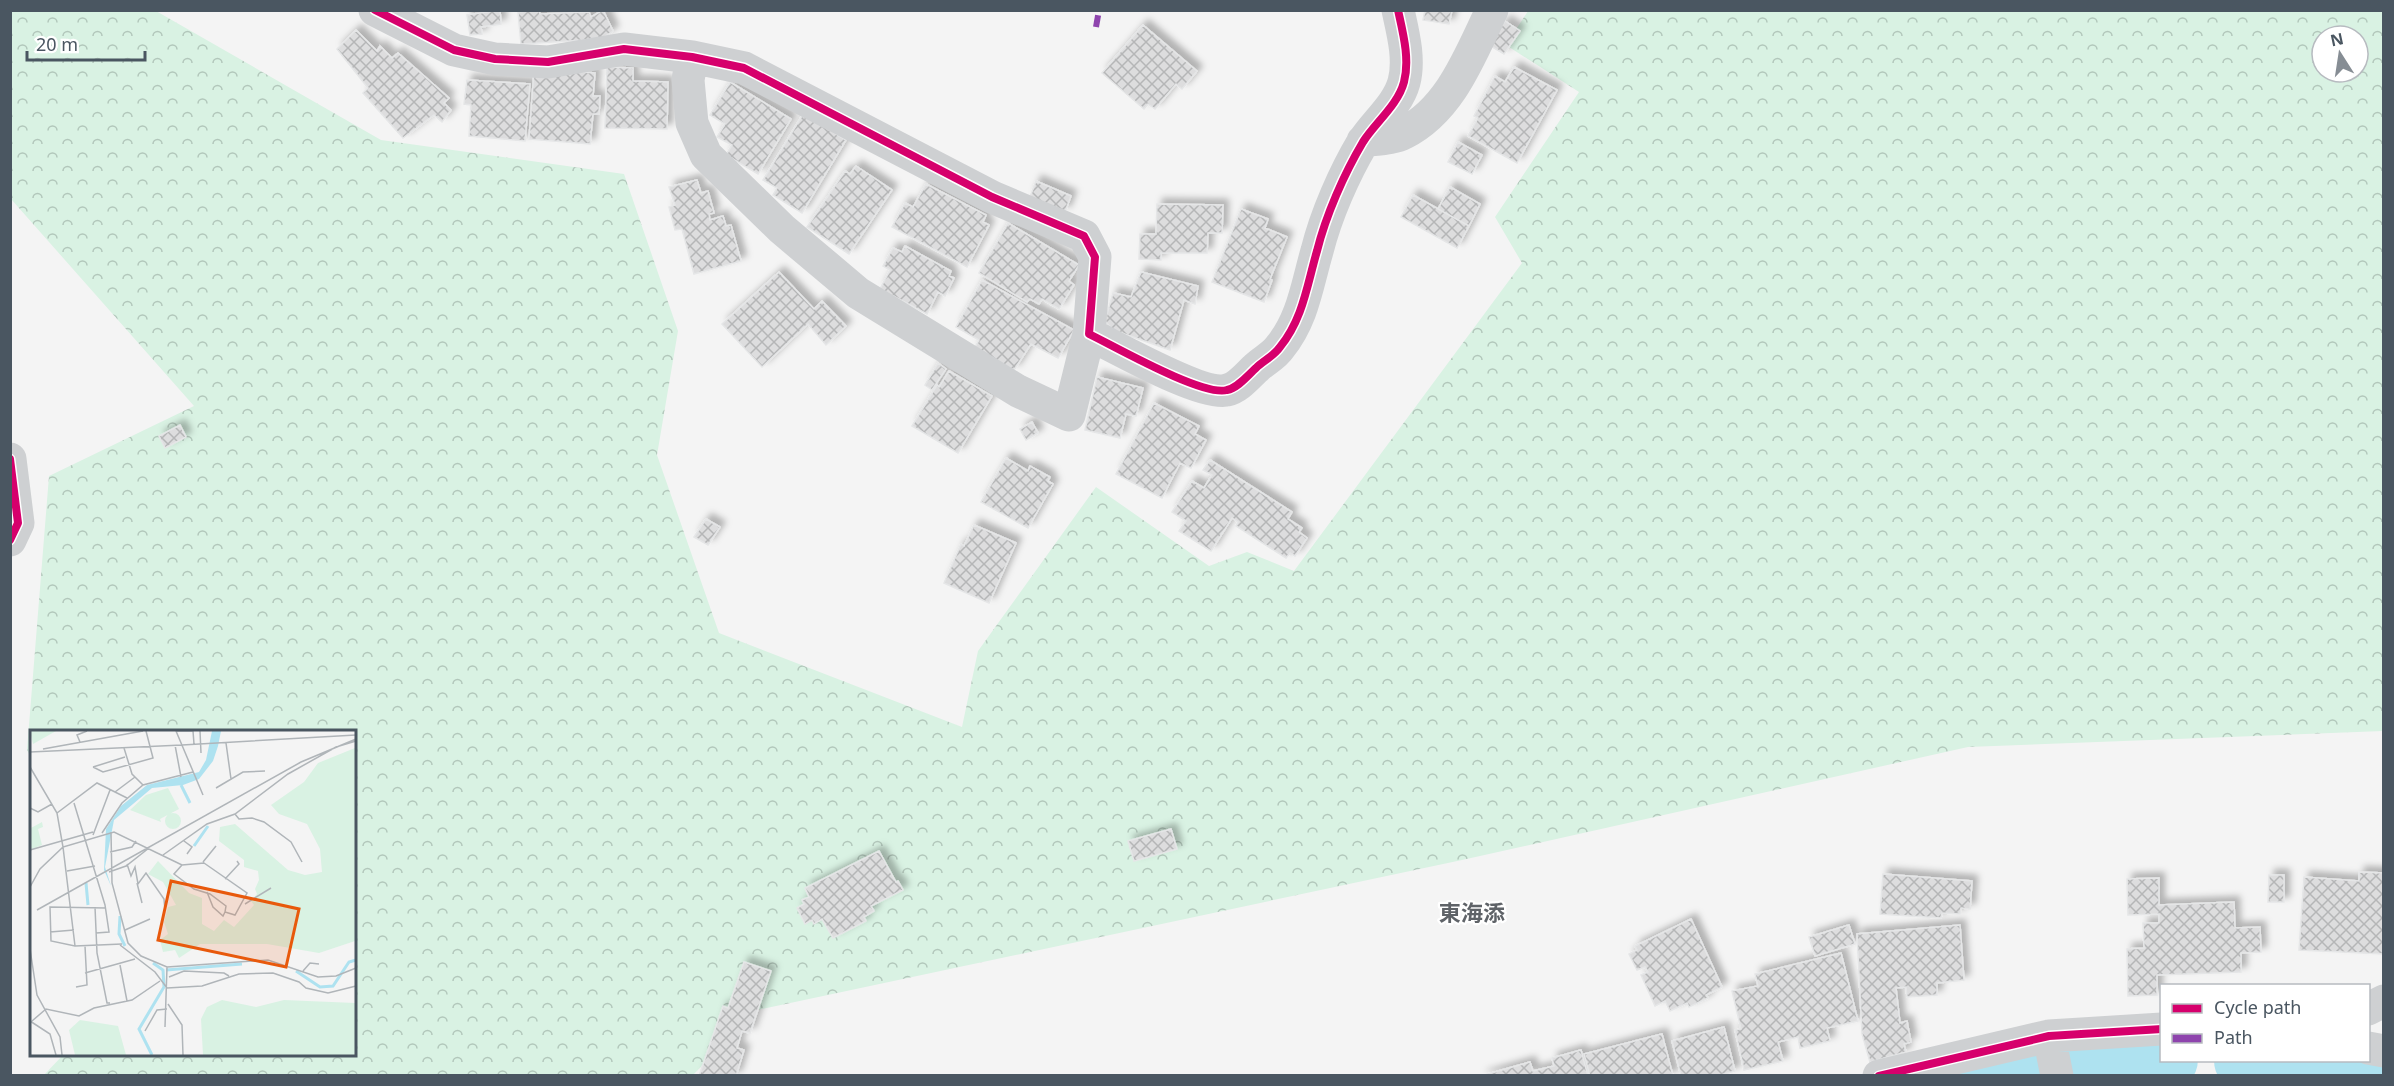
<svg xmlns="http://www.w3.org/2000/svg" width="2394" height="1086" font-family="'Noto Sans','Noto Sans JP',sans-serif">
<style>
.forest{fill:url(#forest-crowns);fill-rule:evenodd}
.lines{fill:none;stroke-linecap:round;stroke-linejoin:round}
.river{stroke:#aee2f0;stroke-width:72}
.building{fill:url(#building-cross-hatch);stroke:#e5e6e7;stroke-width:1.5;filter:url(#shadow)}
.street{stroke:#ced0d2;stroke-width:33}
.quiet{stroke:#8e44ad;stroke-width:6;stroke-dasharray:12 6;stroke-linecap:butt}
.cycleway-casing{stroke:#fff;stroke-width:11}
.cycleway{stroke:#d6006c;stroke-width:8}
.labels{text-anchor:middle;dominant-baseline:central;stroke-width:4.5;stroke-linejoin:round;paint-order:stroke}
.neighbourhood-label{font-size:22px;font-weight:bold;fill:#5f6368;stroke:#fff}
.inset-river{fill:none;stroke:#aee2f0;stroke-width:3}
.inset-road{fill:none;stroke:#b0b5b9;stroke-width:1.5}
.view{fill:#e8590c;fill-opacity:0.15;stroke:#e8590c;stroke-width:3}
.inset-edge{fill:none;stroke:#4a5661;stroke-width:3}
</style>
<defs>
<pattern id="forest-crowns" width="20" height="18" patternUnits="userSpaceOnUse" patternTransform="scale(1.5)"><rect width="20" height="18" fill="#d9f2e3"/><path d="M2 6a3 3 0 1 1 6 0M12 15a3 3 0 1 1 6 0" fill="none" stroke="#b2c7bb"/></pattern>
<pattern id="building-cross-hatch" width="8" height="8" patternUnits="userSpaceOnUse" patternTransform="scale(1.5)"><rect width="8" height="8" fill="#ddddde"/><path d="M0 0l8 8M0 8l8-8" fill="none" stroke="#b5b6b7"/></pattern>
<filter id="shadow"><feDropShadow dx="5.5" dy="-5.5" stdDeviation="3" flood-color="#0004"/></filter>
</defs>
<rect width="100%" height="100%" fill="#f4f4f4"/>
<path class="forest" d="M10 11H156L381 140 624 174 678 331 657 455 719 633 962 727 978 651 1096 487 1209 566 1247 552 1294 571 1522 263 1495 217 1579 92 1506 45 1528 11H2383V731L1968 747 1462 860 757 1010 693 1075H44L63 1055 354 1054V732H32L31 757 27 750 49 476 194 406 11 199ZM2322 36H2358V72H2322Z"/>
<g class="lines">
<path class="river" d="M2250 1060 2337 1067 2384 1075
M1995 1076 2111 1060 2162 1059"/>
</g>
<path class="building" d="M500 10 501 24 481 27 482 34 470 35 467 15Z
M539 10 540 14 589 12 591 17 603 10 613 31 601 39 521 44 518 12Z
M1425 10H1452L1449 24 1423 20Z
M1505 21 1520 31 1504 54 1489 45Z
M1143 25 1197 71 1182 89 1176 84 1155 109 1148 104 1144 109 1102 73Z
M356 30 377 51 380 46 392 58 398 53 449 98 444 103 451 110 442 122 434 115 403 138 363 93 368 88 337 49Z
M607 67 633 68V81L668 82 667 129 605 128Z
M1514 67 1557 90 1517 163 1468 136 1478 118 1474 116 1495 76 1505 82Z
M559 70 595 73 593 96H600L599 114H593L590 144 529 139 534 71Z
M467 80 530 84 525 141 469 136 471 105 464 104Z
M730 82 791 119 758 174 726 155 732 145 717 137 725 124 710 115Z
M803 114 846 140 802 213 773 195 777 188 763 180Z
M1458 142 1482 155 1472 174 1448 162Z
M856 166 892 190 849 254 807 227 845 171 850 174Z
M697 180 701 193 708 191 714 213 709 214 710 220 723 216 726 226 731 225 741 261 694 274 682 229 675 230 669 207 675 205 669 187Z
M1036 181 1071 196 1065 212 1030 197Z
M926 184 986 215 983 222 989 225 967 267 892 227 905 203 913 207Z
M1450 187 1480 204 1469 226 1438 209Z
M1413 195 1469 226 1457 248 1401 217Z
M1157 204 1223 205 1222 233H1208L1207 253H1161V260L1139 259 1140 234H1156Z
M1241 209 1268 219 1265 228 1287 237 1270 279 1272 280 1264 302 1212 282Z
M1008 223 1079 265 1069 281 1074 285 1059 309 1042 299 1039 304 1030 299 1027 302 979 273Z
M905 246 951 271 949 276 954 278 945 296 938 292 927 314 880 289 890 270 883 266 893 248 902 252Z
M779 272 814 309 822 301 846 326 826 345 808 324 762 367 722 324Z
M1141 272 1198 286 1195 304 1184 300 1170 350 1113 330 1105 321 1113 293 1131 297Z
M982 280 1074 330 1058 358 1031 344 1014 370 974 349 979 340 956 327Z
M938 363 946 369 932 390 925 385Z
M949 371 992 396 958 453 912 426 937 385 939 387Z
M1097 377 1143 388 1136 416 1126 414 1120 438 1085 430Z
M1154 403 1199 426 1195 434 1206 440 1191 468 1180 463 1162 498 1116 474Z
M1032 422 1038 433 1026 440 1020 429Z
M180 425 186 437 165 448 159 436Z
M1006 458 1028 471 1030 466 1050 477 1048 481 1053 484 1028 528 981 502Z
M1210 460 1292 512 1288 519 1302 528 1299 532 1307 538 1295 556 1290 553 1286 558 1236 526 1238 522 1232 518 1211 551 1179 531 1186 521 1172 512 1192 481 1204 488 1212 475 1203 470Z
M706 519 720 527 708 545 694 537Z
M974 525 1016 543 989 603 944 583 961 544 964 546Z
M1171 829 1177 849 1134 861 1128 841Z
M879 851 896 882 898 881 903 890 871 906 874 911 864 917 866 921 833 938 822 919 814 924 812 920 805 924 797 908 804 904 802 900 809 897 805 888Z
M2359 872 2384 873V954L2299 950 2304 877 2359 881Z
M1883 874 1972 881 1970 909 1961 908 1960 914 1942 913 1941 918 1880 914Z
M2269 875H2284V902H2268Z
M2159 878V905L2234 902 2235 928 2260 927 2261 952 2241 953V972L2157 975V995L2128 996 2127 949 2144 948 2143 923H2159V914L2128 915 2127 879Z
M1691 919 1722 987 1706 995 1708 998 1689 1007 1687 1003 1670 1011 1665 1001 1655 1006 1641 975 1648 972 1645 967 1637 970 1629 954 1637 950 1635 946Z
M1849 925 1855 944 1815 956 1809 937Z
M1960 925 1964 980 1937 983V995L1907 997 1906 987 1896 988 1900 1023 1907 1021 1911 1042 1904 1044 1906 1052 1870 1062 1862 1034 1857 934Z
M1841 953 1858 1021 1827 1028 1830 1041 1800 1048 1798 1037 1778 1042 1783 1061 1744 1070 1735 1030 1741 1029 1732 991 1758 986 1755 974Z
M744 962 771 971 750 1033 742 1031 737 1048 744 1050 736 1076H699L723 1006 728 1008Z
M1724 1027 1735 1071 1717 1076H1681L1672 1041Z
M1662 1034 1673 1076H1590L1584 1054Z
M1581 1050 1588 1076H1481L1530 1062 1533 1071 1554 1066 1552 1058Z"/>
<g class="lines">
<path class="street" d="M375 10 454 50 495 59 548 62 624 49 692 57 744 68 992 197 1084 236 1095 257 1089 334C1114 346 1203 397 1227 390 1238 388 1248 375 1256 368 1263 361 1274 356 1280 347 1303 319 1307 285 1317 251 1326 215 1344 174 1363 142 1375 123 1398 105 1404 82 1410 59 1403 33 1398 10
M692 57 688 80 692 123 706 155 782 229 858 293 1018 391 1069 415 1089 334
M1363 141C1376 139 1393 139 1404 133 1451 109 1470 55 1492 10
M10 459 18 523 10 540
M2368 1009 2384 1001
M2049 1036 2057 1076
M2368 1048 2384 1051
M1879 1076 2049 1036 2162 1029"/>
<path class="quiet" d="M1096 27 1099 10"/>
<defs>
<path id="cycleway" d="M375 10 454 50 495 59 548 62 624 49 692 57 744 68 992 197 1084 236 1095 257 1089 334C1114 346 1203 397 1227 390 1238 388 1248 375 1256 368 1263 361 1274 356 1280 347 1303 319 1307 285 1317 251 1326 215 1344 174 1363 142 1375 123 1398 105 1404 82 1410 59 1403 33 1398 10
M10 459 18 523 10 540
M1879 1076 2049 1036 2162 1029"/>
</defs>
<use href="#cycleway" class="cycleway-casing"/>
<use href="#cycleway" class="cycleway"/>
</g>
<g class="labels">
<g class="neighbourhood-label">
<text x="1472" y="912">東海添</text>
</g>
</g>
<g transform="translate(30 730)">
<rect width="326" height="326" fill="#f4f4f4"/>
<path d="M325 18V211L289 223 237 214H170L149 228 145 220 133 222 130 210 138 204 134 192 138 177 146 175 133 152 118 144 128 131 159 163 172 168V194L184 201 194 190 204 197 224 175 221 171 227 164 225 159 229 150 228 141 214 137V130L189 111 190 97 205 94 258 140 275 145 292 142 290 119 277 94 249 84 241 75 274 52 288 33ZM192 270 226 277 254 270 325 273V325H173L171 289 177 277ZM50 290 88 296 96 325H45L39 300Z" fill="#d9f2e3"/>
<path d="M12 92 13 97 8 99 12 115 0 120 1 98Z" fill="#d9f2e3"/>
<path d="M0 1H26L3 14ZM138 58 149 79 130 89 131 92 100 80 116 65ZM135 91a8 8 0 1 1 16 0a8 8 0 1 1-16 0Z" fill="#d9f2e3"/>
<path d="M182 1H191L188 16 183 31 169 49 153 55 122 58 84 90 75 137 81 156 74 140 76 99 91 76 117 55 169 42 176 30Z" fill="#aee2f0"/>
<path class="inset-river" d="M151 55 160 73M164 116 178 96M56 153 58 175M90 186 89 204 95 216M136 240 212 234M266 241 290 257 303 256 319 232 326 230M122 325 109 299 134 257 133 240 123 233"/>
<path class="inset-road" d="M146 1 173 65M147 1H163L164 14M170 1 171 23M50 12 47 5 57 1M196 13 201 49M145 15 151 47M152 15 326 5M94 18 102 44 113 55M13 19 113 1M0 22 152 15M0 37 27 83 33 117 10 139 0 157M63 37 73 42 123 28 116 1M63 37 95 27M186 58 213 42 235 41M85 62 105 47M44 73 75 175 79 202 66 203M0 78 8 82 22 74M27 83 67 53 97 68M205 84 209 89 222 88 234 92 261 112 272 132M81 102 82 153 98 213 111 226 137 237 238 230 288 247 306 246 326 238M72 103 92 73 113 55 163 42M63 105 80 60M154 111 162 117 157 124M0 120 63 102M80 122 102 117 106 111M133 125 177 94 205 84 258 44 306 17 326 11M173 132 186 116M174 133 217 163 205 185 195 182 196 176 180 164 164 159 144 144 152 135ZM97 134 101 146 105 137 108 154 116 143 134 169 135 181M37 141 65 136M79 142 96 136 119 118M195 149 209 134 207 131M107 153 112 173M177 162 183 177 193 186 195 182M215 174 241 158M65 177 67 223 77 273H80M76 178 20 177 21 211 45 216 92 214M7 180 271 32 326 9M95 200 120 189M20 202 44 200M90 215 125 242 137 258 172 256 209 244 243 243 269 252 276 258 298 263 326 256M45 216 33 117 84 102 152 135M0 219 7 265 30 307 32 325M90 235 97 271M273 241 280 233 289 234M55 243 105 229M139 247 154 241 194 243 199 246M46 257 57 255 55 216M138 274 152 295 153 325M0 291 20 304 26 325M2 291 16 279 49 286 64 278 102 270 130 251M135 297 137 237M115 301 127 280 137 279"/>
<path class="view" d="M141 151 269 179 256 237 128 210Z"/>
<rect width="326" height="326" class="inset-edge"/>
</g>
<rect width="2394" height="1086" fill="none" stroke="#4a5661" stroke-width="24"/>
<rect x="2160" y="984" width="210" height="78" fill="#ffffff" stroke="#b7bbc0" stroke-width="1.5"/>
<rect x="2172" y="1004" width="30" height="9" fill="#d6006c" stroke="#b7bbc0" stroke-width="1.5"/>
<text x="2214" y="1014" font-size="18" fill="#4a5661">Cycle path</text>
<rect x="2172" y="1034" width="30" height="9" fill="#8e44ad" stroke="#b7bbc0" stroke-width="1.5"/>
<text x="2214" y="1044" font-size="18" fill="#4a5661">Path</text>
<g transform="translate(2340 54) rotate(348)"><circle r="28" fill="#ffffff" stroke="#b7bbc0" stroke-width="1.5"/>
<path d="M0-4.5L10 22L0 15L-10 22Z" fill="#868d94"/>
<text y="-9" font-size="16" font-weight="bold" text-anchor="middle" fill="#4a5661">N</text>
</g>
<path d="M27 51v9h118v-9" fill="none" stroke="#4a5661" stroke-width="3"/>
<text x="36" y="51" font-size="18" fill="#4a5661" stroke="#ffffff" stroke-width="4.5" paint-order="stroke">20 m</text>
</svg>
